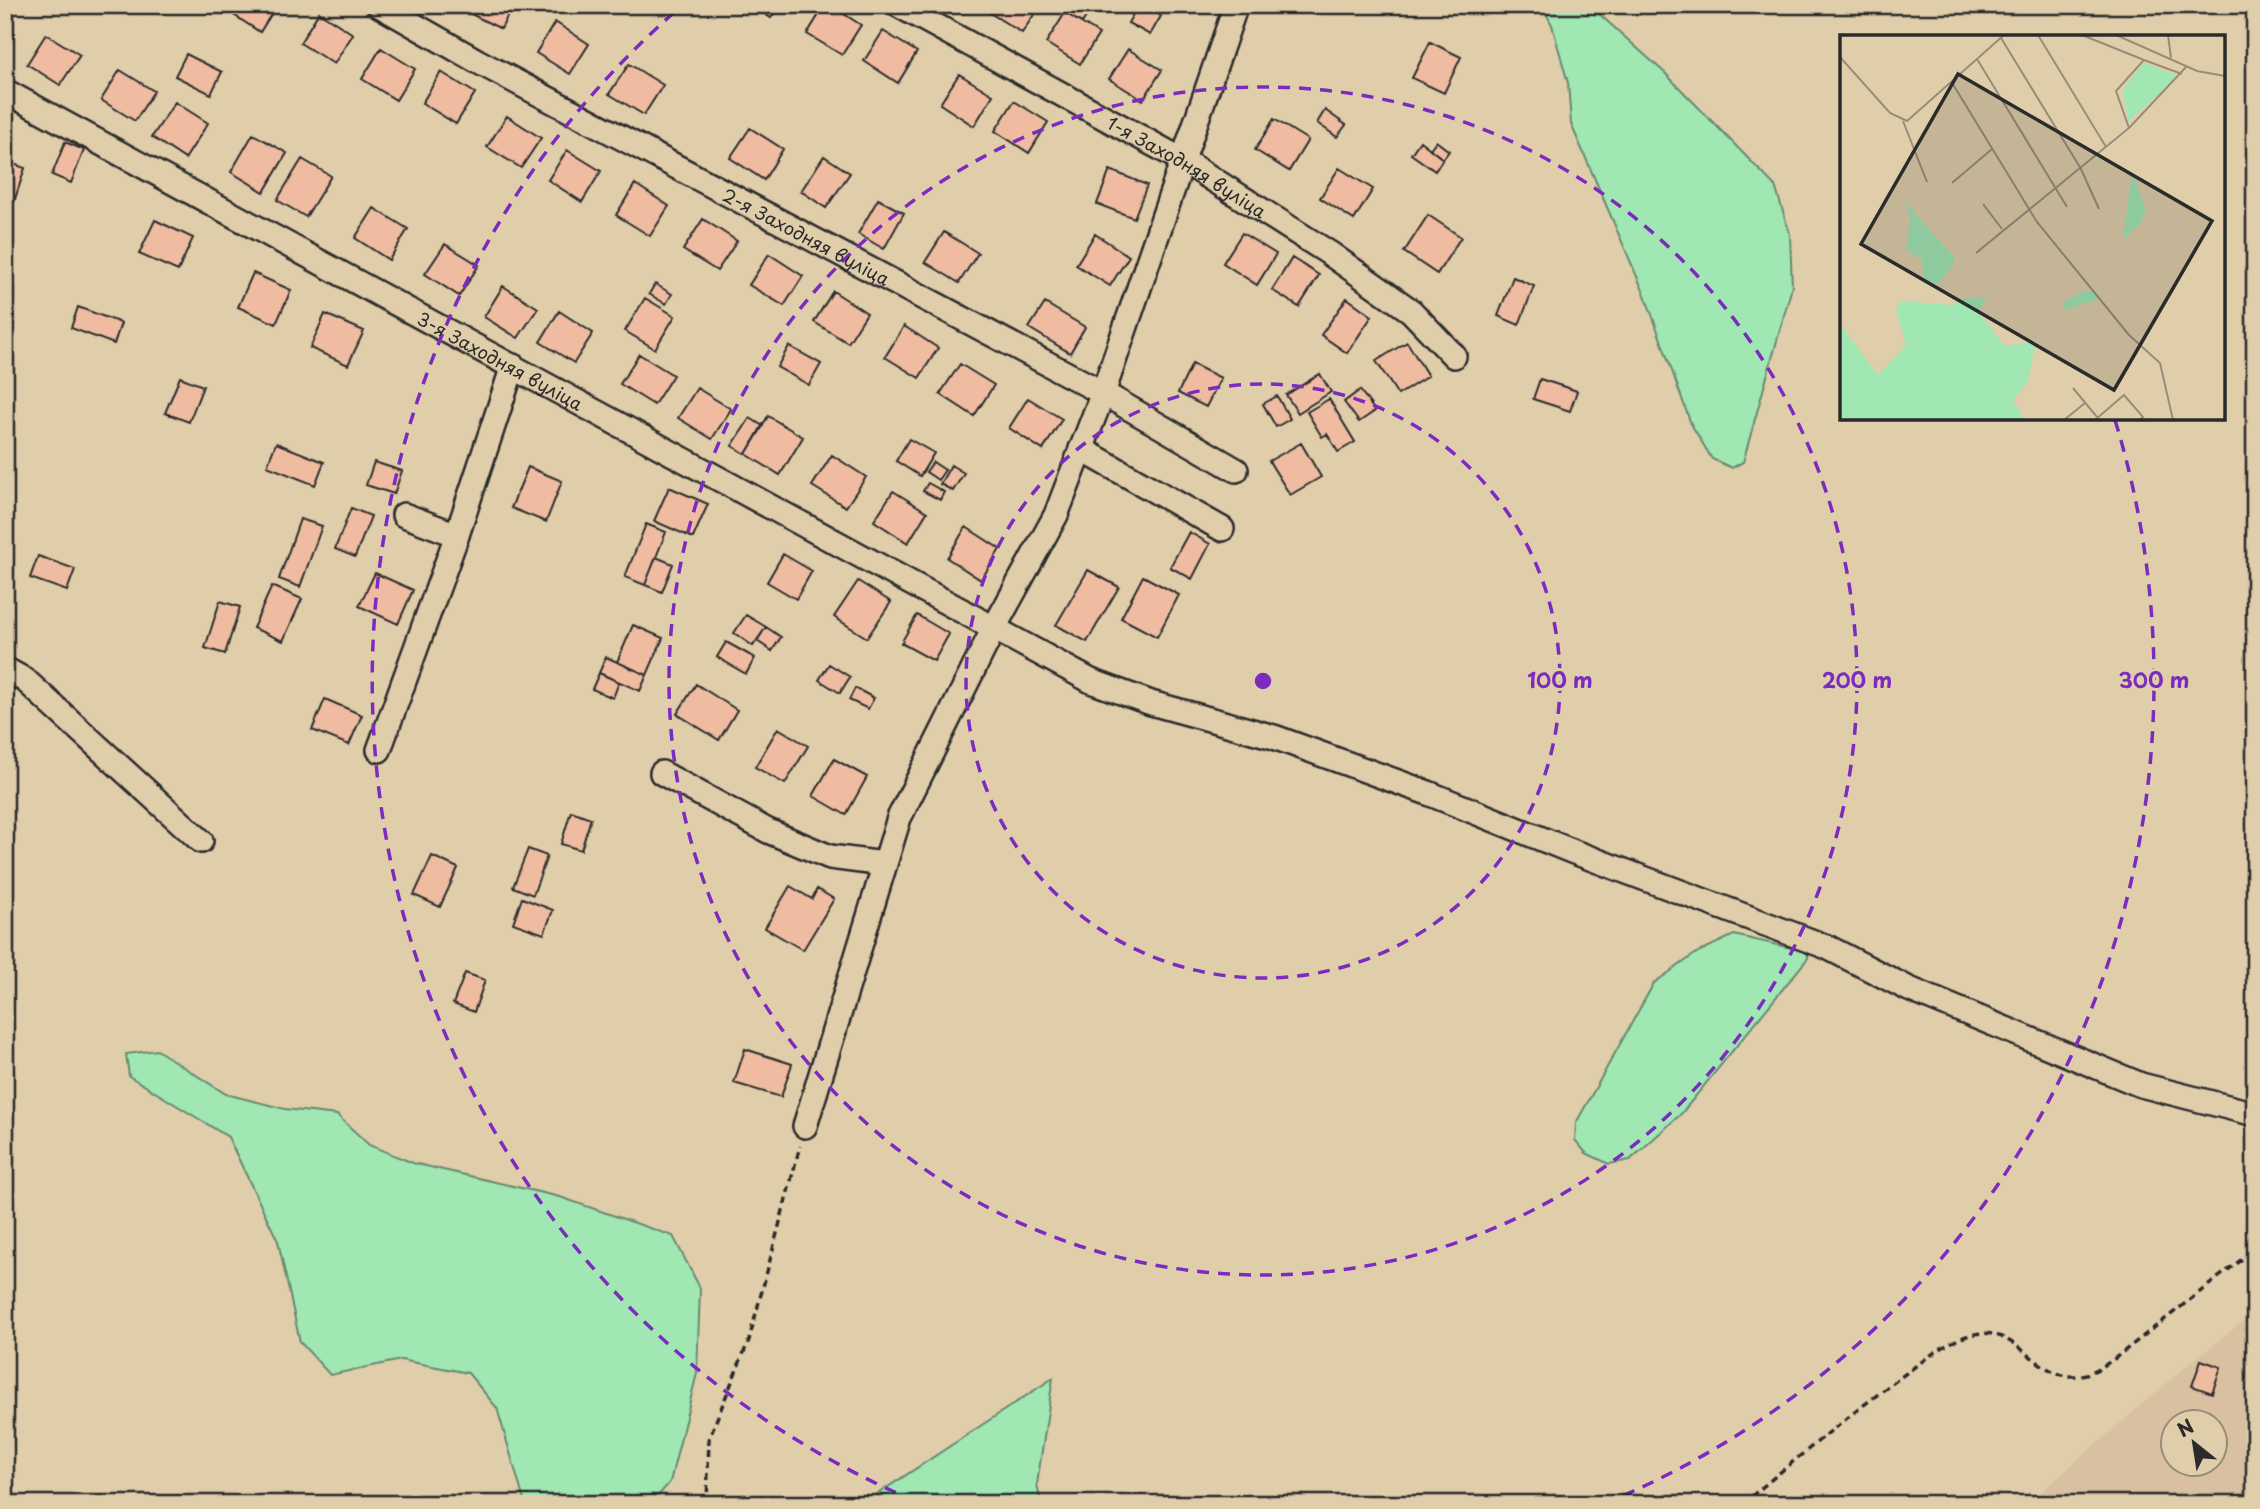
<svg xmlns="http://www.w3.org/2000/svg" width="2260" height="1509" font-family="'Playpen Sans',sans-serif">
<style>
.built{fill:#d9c0a0;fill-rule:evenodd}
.green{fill:#a1e7b4;stroke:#668970;stroke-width:2}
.building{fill:#efbca1;stroke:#2b2b2b;stroke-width:2}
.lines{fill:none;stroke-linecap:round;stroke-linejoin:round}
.minor-casing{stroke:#2b2b2b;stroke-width:28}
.path{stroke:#2b2b2b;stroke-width:3.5;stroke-dasharray:7 5;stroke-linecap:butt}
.minor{stroke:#e0ceab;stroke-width:23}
.ring{fill:none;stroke:#7b2cbf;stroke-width:3.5;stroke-dasharray:12 9}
.labels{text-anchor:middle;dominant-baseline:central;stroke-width:6;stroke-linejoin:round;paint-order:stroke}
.street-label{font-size:18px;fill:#2b2b2b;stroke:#e0ceab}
.inset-road{fill:none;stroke:#988d78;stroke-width:2}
.view{fill:#2b2b2b;fill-opacity:0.15;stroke:#2b2b2b;stroke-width:3.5}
.inset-edge{fill:none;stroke:#2b2b2b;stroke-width:3.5}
.centre{fill:#7b2cbf;stroke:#e0ceab;stroke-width:3.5}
.ring-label{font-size:21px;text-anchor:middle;font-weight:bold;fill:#7b2cbf;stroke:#e0ceab;stroke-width:6;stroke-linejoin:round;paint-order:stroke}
</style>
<rect width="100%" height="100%" fill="#e0ceab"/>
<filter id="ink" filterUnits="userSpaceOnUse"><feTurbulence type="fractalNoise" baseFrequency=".0143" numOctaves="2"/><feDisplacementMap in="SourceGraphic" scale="14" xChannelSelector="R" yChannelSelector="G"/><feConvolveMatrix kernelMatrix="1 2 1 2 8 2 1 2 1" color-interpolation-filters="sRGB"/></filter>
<g filter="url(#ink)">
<path class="built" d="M2255 1312V1504H2027L2185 1367ZM2172 1422H2214V1464H2172Z"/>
<path class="green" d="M1542 5H1589L1665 73 1775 186 1790 234 1792 287 1743 462 1732 468 1712 459 1691 424 1645 295 1571 124 1568 83 1552 25Z
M1734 935 1808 952V958L1681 1114 1630 1160 1609 1164 1586 1153 1575 1140 1576 1123 1654 983 1698 952Z
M157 1050 226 1094 285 1109 337 1115 369 1145 413 1163 560 1197 673 1236 700 1288 697 1373 670 1482 651 1504H525L497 1408 468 1373 401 1360 330 1375 300 1342 278 1241 228 1137 129 1076 126 1054Z
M1053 1378 1037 1484 1041 1504H873L876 1495Z"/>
<path class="building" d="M229 5H277L260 32 226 10Z
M473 5H513L501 29 469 13Z
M751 5H779L771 18Z
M825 5H830L861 25 842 55 807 34Z
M983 5H1037L1039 7 1022 33 982 8Z
M1070 5H1094L1082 23 1065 13Z
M1138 5H1143L1161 16 1150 35 1128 23Z
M319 12 353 34 334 64 300 43Z
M1065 13 1099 34 1080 64 1046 43Z
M555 22 589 44 570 74 536 53Z
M883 31 917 52 898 83 864 61Z
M46 34 80 55 60 85 27 64Z
M1430 42 1461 57 1444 93 1412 78Z
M381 48 415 69 396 100 362 79Z
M1128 49 1162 70 1143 100 1109 79Z
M186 54 222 72 211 94 175 76Z
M629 64 663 85 644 115 609 94Z
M120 70 154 91 135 121 101 100Z
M441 72 475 93 456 124 422 103Z
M959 74 993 95 974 126 940 104Z
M1014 101 1048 122 1029 153 995 131Z
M175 102 208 123 185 159 152 137Z
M1325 110 1346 125 1337 137 1317 123Z
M507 116 541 138 521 168 487 147Z
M1274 119 1308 140 1289 171 1255 150Z
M750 128 783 149 764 180 730 158Z
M253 134 287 153 264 192 231 172Z
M1420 141 1443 159 1435 171 1411 154Z
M1436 141 1449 151 1443 159 1430 149Z
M65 142 84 150 71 183 52 175Z
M567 150 601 171 582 202 548 180Z
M824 156 850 173 826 208 801 191Z
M302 159 331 176 306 217 277 200Z
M5 161 25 168 14 202 5 199Z
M1339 168 1373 189 1354 220 1320 198Z
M1110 170 1147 185 1134 218 1097 204Z
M635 184 669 206 650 236 616 215Z
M878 199 904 213 884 249 858 234Z
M374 208 408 229 389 260 355 238Z
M1428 215 1461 237 1437 274 1404 252Z
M703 219 737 241 717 271 683 250Z
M155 220 193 238 178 271 139 254Z
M944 232 978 253 959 283 925 262Z
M1242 233 1276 254 1257 285 1223 263Z
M1095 234 1129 256 1110 286 1076 265Z
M445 244 479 265 459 296 425 274Z
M769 254 803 276 784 306 749 285Z
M1292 258 1319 275 1299 307 1272 290Z
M253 273 291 290 276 324 238 307Z
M1513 277 1534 286 1519 325 1498 316Z
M655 284 672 294 666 304 649 294Z
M503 286 538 308 518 338 484 317Z
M833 291 867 313 848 343 814 322Z
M645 298 675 316 655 349 625 331Z
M1347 298 1372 316 1347 353 1321 335Z
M1045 303 1085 327 1070 353 1029 328Z
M78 307 121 323 114 344 71 328Z
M559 311 593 333 574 363 540 342Z
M325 314 364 331 348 365 310 348Z
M904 326 938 348 919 378 885 357Z
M1407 342 1428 376 1398 395 1376 361Z
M789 346 821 364 809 385 777 367Z
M639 354 673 375 654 405 620 384Z
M960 364 994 385 974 416 940 394Z
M1192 364 1221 378 1206 407 1178 393Z
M1320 374 1331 392 1298 413 1286 395Z
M180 377 203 386 189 422 165 413Z
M1540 379 1577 391 1570 411 1533 399Z
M697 388 731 409 712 439 678 418Z
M1360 390 1375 411 1359 422 1344 402Z
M1277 396 1290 419 1276 427 1263 404Z
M1028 398 1062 419 1043 450 1009 428Z
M1329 399 1355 442 1338 452 1327 434 1322 437 1307 412Z
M768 416 803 437 780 475 746 454Z
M750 418 763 426 746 454 732 446Z
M909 439 934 453 920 476 896 461Z
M276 443 324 462 315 485 267 466Z
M1301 443 1321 477 1290 495 1269 461Z
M832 455 866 477 846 507 812 486Z
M374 462 402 471 394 494 366 485Z
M933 462 945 470 938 480 926 472Z
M951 465 964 473 953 491 940 484Z
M528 467 562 481 546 522 511 508Z
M928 483 944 492 940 500 923 491Z
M669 487 708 504 693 538 654 521Z
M893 491 927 512 908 543 874 521Z
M351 508 371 516 355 557 335 549Z
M300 519 322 526 300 587 279 579Z
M646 524 666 532 645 585 625 577Z
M966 527 1000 549 981 580 947 558Z
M1189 532 1210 544 1192 579 1170 567Z
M783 554 812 571 796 599 767 582Z
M38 556 75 569 67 591 30 578Z
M656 557 673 564 662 592 645 585Z
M1088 570 1119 587 1087 642 1056 625Z
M375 573 413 590 398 624 359 606Z
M1143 576 1179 595 1157 637 1121 618Z
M858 581 891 602 867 638 834 617Z
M272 586 302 599 283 641 253 628Z
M220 601 240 607 225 654 205 648Z
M746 615 766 627 753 646 734 633Z
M917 615 949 634 934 661 901 643Z
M633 625 663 638 647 675 617 662Z
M766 627 781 637 772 651 757 641Z
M726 642 755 658 746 674 717 657Z
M606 657 647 675 640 691 599 673Z
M829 664 850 677 840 693 819 680Z
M599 673 619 682 613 698 592 689Z
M696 684 737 710 719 740 677 714Z
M855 688 874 698 868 709 849 700Z
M325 699 362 715 349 745 312 730Z
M778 728 808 746 785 784 755 767Z
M834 759 867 777 846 815 813 796Z
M571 811 591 818 581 850 561 844Z
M528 849 547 856 533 895 513 887Z
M432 856 458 868 440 907 414 895Z
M790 886 812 899 817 889 834 899 803 950 765 928Z
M522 898 553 910 544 934 513 923Z
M465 973 485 980 474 1012 453 1004Z
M745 1049 792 1064 781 1097 734 1083Z
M2201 1360 2221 1367 2212 1393 2192 1386Z"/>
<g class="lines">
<defs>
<g id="minor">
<path id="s1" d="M379 5 477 61 1103 393 1236 470"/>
<path id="s2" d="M898 5 1184 161 1329 253 1411 311 1454 356"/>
<path id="s3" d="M5 91 1091 681 1151 703 1274 737 1428 793 1574 852 1827 947 1909 989 2141 1085 2255 1114"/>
<path d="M1081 449 1222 529"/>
<path d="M404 515 457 535"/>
<path d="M5 669 25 680 201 841"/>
<path d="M379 750 457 535 513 366"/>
<path d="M662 773 768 831 830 857 884 864"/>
<path d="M805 1126 899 818 994 628 1056 515 1103 393 1236 5"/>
</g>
</defs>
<use href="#minor" class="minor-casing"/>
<path class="path" d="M707 1504 709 1438 749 1340 800 1146
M1742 1504C1796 1459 1849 1415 1905 1374 1924 1360 1951 1338 1975 1334 2016 1326 2038 1379 2075 1376 2090 1375 2102 1367 2114 1359L2255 1249"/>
<use href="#minor" class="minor"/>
</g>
</g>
<g class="ring">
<circle cx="1263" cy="681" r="297"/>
<circle cx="1263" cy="681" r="594"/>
<path d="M915 1501A891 891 0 0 1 678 9M2115 420A891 891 0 0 1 1611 1501"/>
</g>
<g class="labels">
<g class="street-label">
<text stroke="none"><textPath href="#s2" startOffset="331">1-я Заходняя вуліца</textPath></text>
<text stroke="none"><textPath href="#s1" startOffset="486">2-я Заходняя вуліца</textPath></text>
<text stroke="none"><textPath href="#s3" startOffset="564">3-я Заходняя вуліца</textPath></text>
</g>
</g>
<g transform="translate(1840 35)">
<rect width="385" height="385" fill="#e0ceab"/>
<path d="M304 28 338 41 288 87 283 54ZM292 136 306 175 301 188 283 204ZM64 166 114 222V229L98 249 84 250 82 224 66 215 70 182ZM241 257H253L259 264 224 275 223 268ZM147 262 138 277 165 311 189 307 195 312 188 346 173 365 185 385H0V289L38 340 66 310 56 275 61 266 113 270 120 264Z" fill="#a1e7b4"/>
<path class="inset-road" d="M198 0 266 112M276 0 357 36 385 41M328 0 331 23M161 3 241 134 259 174M0 22 50 78 67 86 164 0M137 24 227 172M304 25 342 39M111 46 197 187 289 300 320 328 333 385M63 86 87 147M289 93 346 32M112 148 152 114M143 169 162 194M136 218 289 93 276 56 304 25 242 0M233 353 257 382M224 385 245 368M255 385 284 360 303 382 299 385"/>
<path class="view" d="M118 39 372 186 274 355 21 209Z"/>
<rect width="385" height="385" class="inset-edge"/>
</g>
<circle cx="1263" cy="681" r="10" class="centre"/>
<g class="ring-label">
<text x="1560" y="688">100 m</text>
<text x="1857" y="688">200 m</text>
<text x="2154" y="688">300 m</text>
</g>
<rect width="2260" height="1509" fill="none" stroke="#e0ceab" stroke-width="28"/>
<rect x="14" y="14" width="2232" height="1481" fill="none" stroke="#2b2b2b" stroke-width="2.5" filter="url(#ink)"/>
<g transform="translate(2194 1443) rotate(330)"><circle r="33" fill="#e0ceab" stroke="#988d78" stroke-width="2"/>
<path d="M0-5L12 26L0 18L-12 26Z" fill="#2b2b2b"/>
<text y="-10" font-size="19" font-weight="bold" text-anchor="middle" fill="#2b2b2b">N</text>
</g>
</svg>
